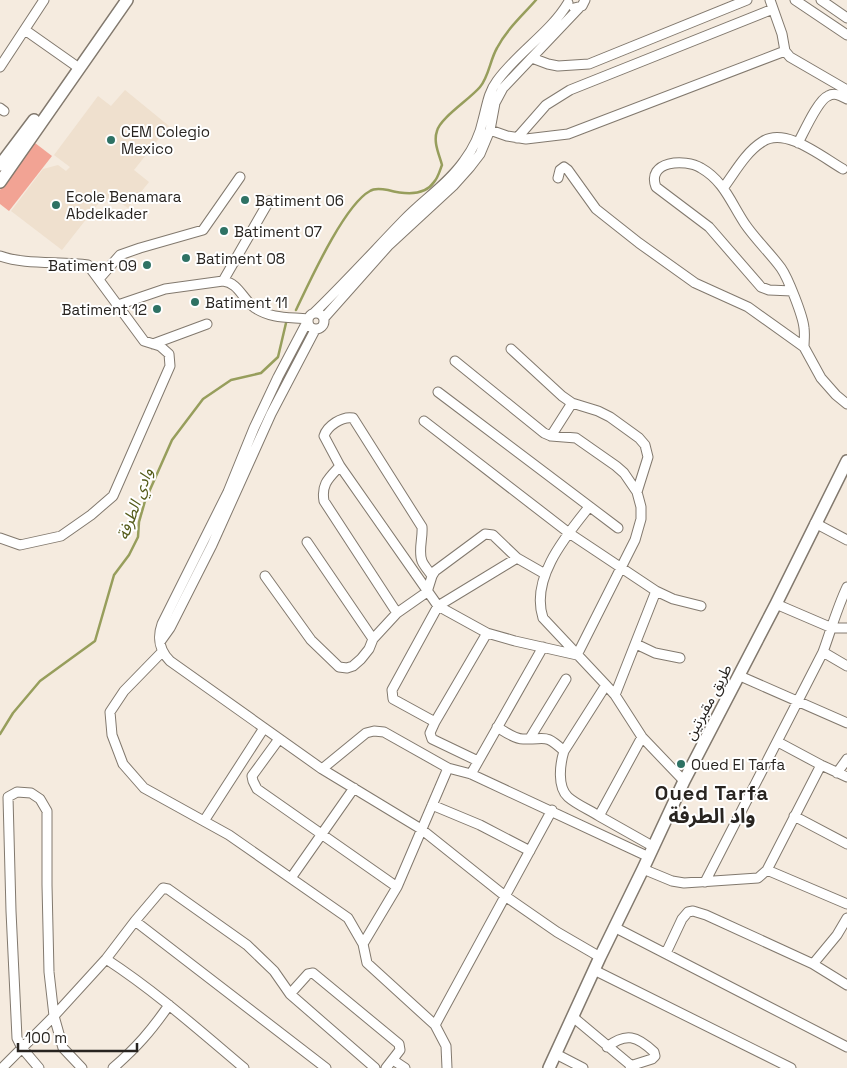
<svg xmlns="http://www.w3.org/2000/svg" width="847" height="1068" font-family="'Space Grotesk','Noto Sans Arabic',sans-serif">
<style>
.built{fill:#efe0ce}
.green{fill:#f2a394}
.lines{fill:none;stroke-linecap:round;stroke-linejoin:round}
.stream{stroke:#979e5c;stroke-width:2.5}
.minor-casing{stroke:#82796e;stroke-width:11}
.tertiary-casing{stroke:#82796e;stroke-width:14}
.minor{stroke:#fff;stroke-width:9}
.tertiary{stroke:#fff;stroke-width:11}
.poi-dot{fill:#2e7264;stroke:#fff;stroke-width:2}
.labels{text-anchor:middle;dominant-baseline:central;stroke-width:4;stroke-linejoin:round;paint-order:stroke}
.poi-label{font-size:15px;fill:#282420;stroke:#fff;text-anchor:start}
.street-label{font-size:15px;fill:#282420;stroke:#fff}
.water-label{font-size:16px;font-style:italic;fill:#545b19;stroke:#fff}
.district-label{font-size:20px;font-weight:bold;letter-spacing:1px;fill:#282420;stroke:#fff}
</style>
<rect width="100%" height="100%" fill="#f5ebdf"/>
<path class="built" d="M125 90 169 126 134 170 149 182 128 208 110 196 105 201 102 199 62 250 11 211 43 169 58 165 66 171 70 167 54 155 98 96 111 106Z"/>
<path class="green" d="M35 143 52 156 9 211 0 204V190Z"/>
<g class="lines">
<path class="stream" d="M296 310C309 283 344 205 370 191 374 188 383 189 388 190 403 194 424 197 434 182 438 178 440 170 442 165 439 154 433 142 437 131 440 118 470 99 480 87 489 76 490 60 497 48 507 29 522 16 536 0
M0 734 13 713 40 681 95 641 114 575 129 555 138 537 139 522 145 501 172 440 203 399 231 380 261 373 278 357 286 323"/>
<defs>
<path id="minor" d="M770 0 782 34 785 51 790 57 847 90
M795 0 847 35
M821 0 847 18
M574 8 582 6 585 0
M25 30 79 68
M532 58 548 64 558 66 589 64 747 0
M0 67 44 0
M0 108 4 111
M490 130 507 136 526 139 568 134 785 51
M517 138 546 105 570 90 773 9
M798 143C804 132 818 100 828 96 835 92 841 96 847 99
M558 178 560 170 564 167 568 170 596 209 639 243 695 283 748 307 804 347 821 378 836 395 847 404
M724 187C735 172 746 152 762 142 785 126 822 157 843 169
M0 256C24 265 61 261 88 265L144 341 160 346 169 354 170 366 113 496 91 515 61 536 20 545 0 538
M99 279 120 255 140 248 203 230 240 177
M223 281 269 201
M792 291 769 290 761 287 709 227 656 187C646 161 685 158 701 168 724 181 731 203 745 224 756 240 770 253 781 268 788 278 803 316 804 328 805 334 804 341 804 347
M118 305 165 289 223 281C239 283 242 299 255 308 272 319 288 317 308 319
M308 321a8 8 0 1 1 16 0a8 8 0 1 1-16 0Z
M314 313C345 283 374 251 404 220 423 200 448 184 464 161 473 149 480 135 483 120 487 106 488 93 497 81 518 52 550 33 568 3
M324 318 388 246 453 186 470 167 480 154 490 130 495 103 503 88 579 8
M307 322 278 377 254 428 228 492 162 624C157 638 160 651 170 661L322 769 421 829 505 896 557 932 600 957
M153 344 207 324
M511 349 562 396 572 403 598 411 610 417 639 438 645 445 648 457 637 492
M438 392 618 528
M424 421 569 533 656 591 615 695
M551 436 572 403
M340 466C329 478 321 484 324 501L397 613
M589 507C566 536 530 578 543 618L606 685 615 695 642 737 684 781
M815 523 847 540
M307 542 373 639
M265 576 311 640 339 667 347 668 353 666 361 659 369 649 373 639 397 613 427 592 432 576 435 571 485 534 493 535 517 558 545 574
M432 576C429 571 424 566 422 561 418 551 423 538 422 527L353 418C342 416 327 426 324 436L340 466 438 606 487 633 515 641 577 655 635 540 641 519V507L637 492 624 473 616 466 576 438 551 436 544 433 455 361
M656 591 673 599 701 606
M776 604 832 628H847
M160 642 170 628 212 545 271 414 315 330
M636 644 655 653 680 658
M162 652 124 691 110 712 112 735 123 764 144 788 229 835 348 918 363 944 367 963 435 1025 446 1046 447 1068
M823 652 847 666
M740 676 847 723
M606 685 564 751C560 764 557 787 568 797 577 805 590 810 599 816L642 737
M435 722 393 699 392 690 438 606 517 558
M497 727C504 731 514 739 523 739 547 740 544 733 564 751
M530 738 566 679
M279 739 252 776 253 781 257 789 397 887
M778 742 821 765 847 777
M478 761 432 739 430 733 435 722 487 633
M322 769 366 733 374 731 384 732 448 768
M837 773 847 759
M471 774 543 647
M432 805 480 825 530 851
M599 816 654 847
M794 816 847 844
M204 821 264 728
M643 869 672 881 684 883 758 878 767 870 821 765
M767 870 847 904
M291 878 354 788
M705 882 823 652C831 630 837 608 847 587
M135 921 326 1068
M614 927 847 1047
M363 944 397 887 448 768 471 774 649 857
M666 953 682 919 688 912 693 911 706 915 813 964 847 985
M106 959C155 991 199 1030 244 1068
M813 964 837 935 847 918
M594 970 791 1068
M290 994 308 974 313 973 399 1044 400 1050 386 1068
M573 1017 634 1068
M435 1025 552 810
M607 1047C626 1032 637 1036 654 1052L655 1056 652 1059 630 1066
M556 1054 583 1068
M393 1060 405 1068
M2 1068 54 1016 49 972 47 885V811L40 799 31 793 17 792 8 797 11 911 17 1038 22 1048 39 1068
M82 1068 63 1048 54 1016 106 959 135 921 163 888 168 889 247 945 274 971 290 994 375 1068
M113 1068C137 1047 151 1031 169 1005"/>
<path id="tertiary" d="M0 165 34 120
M0 182 127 0
M549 1068 600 957 643 869 684 781 776 604 847 461"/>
</defs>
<use href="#minor" class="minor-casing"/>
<use href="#tertiary" class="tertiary-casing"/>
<use href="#minor" class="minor"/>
<use href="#tertiary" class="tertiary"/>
</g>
<g class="poi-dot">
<circle cx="111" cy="140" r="5"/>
<circle cx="245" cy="200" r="5"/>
<circle cx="56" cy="205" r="5"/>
<circle cx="224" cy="231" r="5"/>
<circle cx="186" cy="258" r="5"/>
<circle cx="147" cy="265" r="5"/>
<circle cx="195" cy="302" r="5"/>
<circle cx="157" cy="309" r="5"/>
<circle cx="681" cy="764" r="5"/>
</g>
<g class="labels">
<g class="poi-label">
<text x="121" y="131">CEM Colegio<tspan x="121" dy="17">Mexico</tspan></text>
<text x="66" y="196">Ecole Benamara<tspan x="66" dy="17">Abdelkader</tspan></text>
<text x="255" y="200">Batiment 06</text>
<text x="234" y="231">Batiment 07</text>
<text x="196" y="258">Batiment 08</text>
<text x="137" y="265" text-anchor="end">Batiment 09</text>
<text x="205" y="302">Batiment 11</text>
<text x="147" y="309" text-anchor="end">Batiment 12</text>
<text x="691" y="764">Oued El Tarfa</text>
</g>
<g class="street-label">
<text transform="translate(708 702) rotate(-62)">طريق مقبرتين</text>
</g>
<g class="water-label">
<text transform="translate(135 504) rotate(-70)">وادي الطرفة</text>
</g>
<g class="district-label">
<text x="712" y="793">Oued Tarfa<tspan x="712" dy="23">واد الطرفة</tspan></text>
</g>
</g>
<path d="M18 1043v8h119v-8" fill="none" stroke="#282420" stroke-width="2.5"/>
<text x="25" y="1043" font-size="15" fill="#282420" stroke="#ffffff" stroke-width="4" paint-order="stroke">100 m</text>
</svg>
